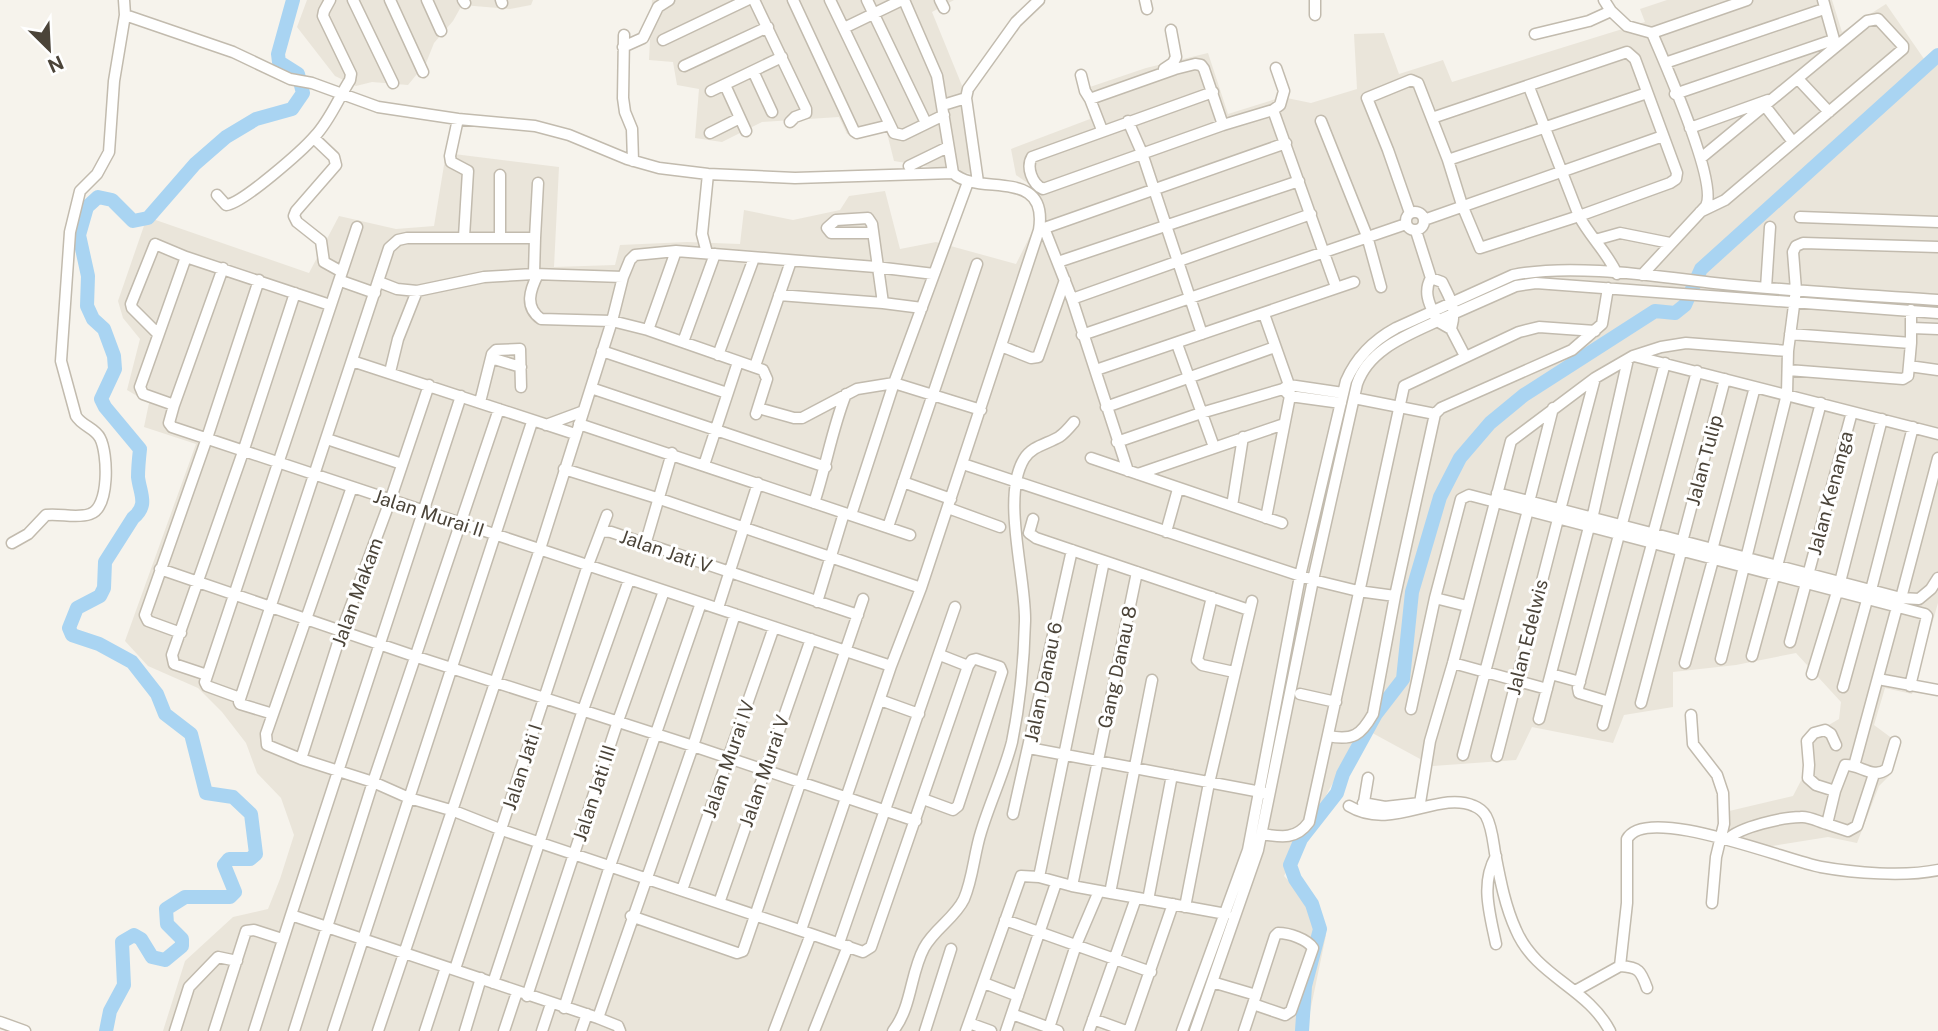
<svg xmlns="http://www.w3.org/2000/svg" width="1938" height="1031" font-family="'Public Sans',sans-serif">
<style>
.residential{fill:#eae5da}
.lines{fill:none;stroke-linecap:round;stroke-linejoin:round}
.river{stroke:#a9d4f2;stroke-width:14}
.street-casing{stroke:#c2bbae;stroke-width:13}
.street{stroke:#fff;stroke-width:10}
.labels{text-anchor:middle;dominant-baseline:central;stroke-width:6;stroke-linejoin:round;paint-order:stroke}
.street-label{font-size:19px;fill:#4b4439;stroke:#fff}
</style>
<rect width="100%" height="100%" fill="#f6f3ec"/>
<path class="residential" d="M307 0H533L531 5 510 9 462 5 453 21 434 43 426 63 408 85 372 82 356 86 335 76 297 27Z
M652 0H954L932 12 965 93 978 175 894 161 886 129 847 134 839 117 762 122 722 142 695 138 699 89 677 85 673 62 649 60Z
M1667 0H1832L1842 32 1886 4 1931 69 1938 62V603L1912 694 1885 688 1874 725 1901 745 1891 774 1879 786 1857 843 1828 837 1760 848 1729 839 1725 812 1793 796 1806 771 1810 736 1839 719 1841 702 1796 653 1736 665 1673 672V707L1624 715 1613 743 1532 727 1516 760 1433 766 1365 729 1330 788 1284 876 1313 906 1326 935 1306 1031H163L185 961 233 917 268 909 280 879 294 835 281 798 257 773 246 743 222 712 198 688 148 666 125 641 196 444 144 427 149 403 127 390 140 339 123 318 118 301 147 217 309 273 339 216 396 229 434 226 446 153 559 167 554 267 615 265 620 245 687 242 740 244 744 210 793 220 840 210 849 196 885 191 900 249 936 242 1016 264 1042 212 1029 184 1016 175 1011 149 1090 119 1084 89 1146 68 1208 53 1228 114 1282 97 1311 103 1357 89 1354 34 1384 33 1399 74 1443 60 1452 82 1645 22 1640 9Z"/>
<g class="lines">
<path class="river" d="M106 1031 110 1011 124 985 122 942 134 935 141 939 152 957 165 960 182 946V939L167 924 166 909 185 897H230L235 892 224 865 229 859H250L256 854 251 814 233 797 206 793 191 734 165 714 157 694 132 662 99 644 72 635 69 628 77 608 100 596 104 588 105 562 133 518C149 505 140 494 138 477 138 468 139 458 140 449L105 407 101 399 115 369 114 356 104 329 93 319 87 306 88 276 79 235 87 207 98 197 112 200 133 221 148 218 195 164 226 137 256 119 292 109 303 93 298 74 279 62 278 54 293 0
M1302 1031 1305 986 1320 929 1312 904 1295 879 1290 865 1301 839 1337 793 1343 774 1376 714 1403 679 1412 592 1440 497 1460 458 1490 423 1524 395 1655 311 1675 313 1685 305 1701 269 1938 55"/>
<defs>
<path id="street" d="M353 0 393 83
M390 0 423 72
M427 0 441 31
M463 0 465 3
M501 0 502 3
M754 0 806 109V113L795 117 790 122
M793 0 854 131 857 133 890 125
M830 0 894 133 903 135 944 115
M867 0 926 123
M904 0 937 76 953 173
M940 0 944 8
M1145 0 1147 9
M1315 0V15
M1604 0 1611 11 1627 26 1652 33 1747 0
M1823 0 1835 43
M125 15 233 52 290 79 312 83 378 107 458 119 535 126 569 135 627 159 659 168 708 174 795 178 953 173C978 197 1049 166 1039 230L921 588 891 666 801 930
M844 28 902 0
M1535 34 1589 21 1611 11
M624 35 623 98 625 112 632 129 633 161
M663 40 747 0
M623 47 643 38 658 7 669 0
M1665 63 1824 9
M684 66 768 27
M1164 69 1173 63 1176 57 1171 30
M753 71 772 112
M1081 75 1085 91 1090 99
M1799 80 1829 112
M725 85 746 131
M1529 87 1579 216C1590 237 1607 252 1617 274
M711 91 782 57
M1213 92 1032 157C1026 167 1032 184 1043 189L1223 125 1273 110 1280 105 1284 91 1276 68
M1675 94 1833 40
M943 105 966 98
M1765 106 1793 142
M1273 110 1336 287
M458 119 450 156 451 162 468 171 464 237
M1128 121 1142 153 1202 334
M1321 121 1367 236 1381 287
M1690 128 1768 100
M1102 130 1090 99 1175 69 1195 64 1201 65 1204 69 1223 125
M710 133 740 118
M314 138 334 157 336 165 296 211 294 216 297 222 321 241 324 262 342 272
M1448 160 1647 93
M909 166 948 147
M978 182 966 98 968 89 1016 22 1039 0
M217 195 226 205C242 204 303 150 315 136 330 120 338 99 350 80L351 74 323 16 324 11 330 0
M1406 221a9 9 0 1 1 18 0a9 9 0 1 1-18 0Z
M1700 212 1725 200 1903 49V46L1878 19 1867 21 1701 158
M1410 213 1388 150 1367 98 1411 80 1418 83 1448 160 1462 205 1480 248 1579 216 1670 183 1676 179 1677 173 1635 59 1627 52 1432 118
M1800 217 1938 222
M1424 220 1663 136
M1044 228 1072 299 1128 471
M1039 230 1286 143
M1416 231 1431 278
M500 238V175
M535 238 538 183
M1595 240 1620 233 1670 243
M707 253 702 234 708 174
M1058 262 1299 181
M223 268 174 405 169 423 172 427 891 666
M538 274C530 290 524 307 541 319L612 321 648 330 763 370 767 379 756 414
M1642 275 1706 206C1718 182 1664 61 1652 33
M341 281 375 293
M379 282 397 289 417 291 484 277 534 274 623 277
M1766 288 1770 227
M779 295 883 303 872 224 868 218 836 220 827 228 831 233H873
M1072 299 1311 214
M883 303 922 308
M1264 314 1289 385 1290 396 1266 518
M1912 328 1938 329
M1451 329C1457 307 1451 301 1442 282L1431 278C1422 293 1431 307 1437 321L1451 329 1465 356
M648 330 676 251
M158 334 132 308 131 304 155 244 186 257 330 305
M1082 335 1406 224
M683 342 715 254
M1911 343V310
M1177 344 1214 447
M1001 346 1031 358 1038 357 1065 280
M602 351 727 393
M718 355 754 258
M1634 356 1938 434
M491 358 521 367
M352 361 575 434
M755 366 791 261
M1909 366 1938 370
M1096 370 1354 282
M1788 370 1903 379 1908 376 1911 343 1790 334
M390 372 398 339 417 291
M591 388 826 467
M1286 392 1290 396 1341 403
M461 396 291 915 598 1018 693 746 735 614
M1354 398 1435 414
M480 402 492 354 496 350 520 349 521 387
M174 405 143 394 140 387 186 257
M1106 407 1275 347
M758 408 794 418H802L857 389 894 383 981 410
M579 424 910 535
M546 425 581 412
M327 439 402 464
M1117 442 1201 413 1283 389 1289 385 1343 393
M1091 458 1282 523
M963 464 1313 580 1358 591 1395 596
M704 465 738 362
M564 469 660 499 921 588
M1138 474 1284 424
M903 482 951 499
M352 487 266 734 267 745 301 759 373 782 409 798 454 811 502 830 811 934 774 1031
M1497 493 1901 598 1919 599 1931 589 1938 578
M1529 502 1553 408
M814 503C826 467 832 429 846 394
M1232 506 1243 437
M948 508 1000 527
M1560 510 1595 378
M851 515 894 383 968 182
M1033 519 1029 533 1036 538 1249 610
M1592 519 1628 359
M888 527 977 264
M602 531 611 532 858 615
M1166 532 1178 489
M1653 534 1697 371
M1682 542 1725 379
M12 543 28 534 46 515C60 513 76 519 90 514 110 508 108 453 100 438 95 428 82 426 76 416L61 361 70 232 80 191 97 174 109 152 114 81 125 15 124 0
M645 545 672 453
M1712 550 1755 387
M1777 566 1821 403
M160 569 417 657 693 746 916 821
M1808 575 1852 412
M1871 590 1913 427
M1212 597 1197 660 1202 665 1234 672
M1901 598 1938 458
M817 602 844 513
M1467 606 1435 598 1461 499 1469 495 1925 614 1927 616 1910 686
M718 608 758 483
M181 633 148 621 145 615 207 438 259 280
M1790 642 1806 583
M940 655 968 666
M1752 656 1774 576
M1721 659 1787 394 1788 351 1796 290 1793 252 1796 246 1803 243 1938 247
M1453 663 1547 689
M1685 663 1713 560
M1551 674 1580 682
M1812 674 1840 582 1882 419
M207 675 174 664 172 655 243 452 295 293
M1878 679 1938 690
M1843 687 1867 600
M1300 694 1336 702
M240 698 207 686 205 682 357 227
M880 700 919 714
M1609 702 1579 693 1578 688 1665 363
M1641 703 1681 552
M1411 709 1435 598
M273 714 240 704 239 702 389 248 398 240 407 238H535L534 274
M1691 715 1693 744 1717 775 1723 793 1724 824 1716 857 1712 903
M1539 719 1589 527
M1603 725 1652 544
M1328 736C1353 741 1361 735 1373 714L1395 596 1435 414 1441 408 1572 350 1602 324 1608 288
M1029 748 1266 793
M1463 755 1528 510
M1497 756 1558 519
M301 759 342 630 390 501 429 385
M1854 766 1897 607
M1874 774 1857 826 1848 831 1827 824 1835 791 1845 765C1860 764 1873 780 1887 769L1895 742
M1835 791 1816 785 1808 778 1809 765 1807 741 1814 733 1825 730 1831 734 1836 745
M1363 803 1385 807 1420 803 1430 741 1453 663 1511 441 1595 378 1633 356 1661 347 1686 343 1788 351
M1349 806C1392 832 1438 790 1474 806 1479 808 1483 811 1486 816 1492 827 1493 841 1495 853 1500 879 1505 906 1516 930 1536 977 1587 987 1610 1031
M1363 808 1368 778
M1013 814 1072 550
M1262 834C1281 837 1296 840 1309 822L1404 386 1519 332 1539 327 1595 331
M1728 839C1740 827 1783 817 1801 817 1809 816 1819 822 1827 824
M1496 856C1480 884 1490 914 1496 944
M1039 877 1104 561
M1072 886 1137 572
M682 890 774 627
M1110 893 1152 680
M1148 900 1172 775
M719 903 811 639
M1185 907 1209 783 1252 601
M631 916 737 953 743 951 863 599
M1005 920 1151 972
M1278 933C1289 933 1307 939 1313 948L1291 1011 1285 1015 1253 1004 1275 936Z
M811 934 863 952 871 947 968 666 972 660 976 659 1000 667 1002 672 958 806 953 810 923 799
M839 943 955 607
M1620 966C1639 967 1641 971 1647 988
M455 969 588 565 607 515
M1212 982 1256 995
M493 983 583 710 629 580
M984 983 1018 996
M1575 991 1620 966 1627 903V839C1646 803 1787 861 1821 867 1854 873 1904 877 1938 870
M527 996 618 721 664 591
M564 1008 610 866 701 603
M1012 1014 1058 1031
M598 1018 618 1026 620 1031
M1093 1019 1126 1031
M0 1022 25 1031
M969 1023 991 1031
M175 1031 189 987 218 957 237 961
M214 1031 246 931 254 930 282 939
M254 1031 291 915
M294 1031 373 782 499 409
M333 1031 532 422
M378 1031 540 549 612 321 623 277 630 260 635 255 676 251 876 267 934 274
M425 1031 446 967
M465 1031 481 978
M504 1031 517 992
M542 1031 551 1004
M581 1031 587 1014
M814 1031 848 946
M893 1031C912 1007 910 974 924 948 934 929 955 918 964 899 973 878 974 854 981 832 990 802 1004 773 1012 742 1020 703 1024 661 1025 621 1026 577 1001 497 1024 459 1032 446 1047 444 1059 437 1065 433 1069 428 1074 422
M925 1031 951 949
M966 1031 1021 876 1039 877 1072 886 1226 914
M1006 1031 1056 883
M1048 1031 1076 945 1099 891
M1089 1031 1136 898
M1129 1031 1173 904
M1182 1031 1248 850 1300 576 1346 381C1356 358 1374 340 1396 328L1513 275C1572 263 1654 276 1714 283 1789 291 1863 295 1938 300
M1195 1031 1258 850 1313 580 1357 384C1370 346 1414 333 1446 317 1469 307 1493 296 1516 286L1536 283 1938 313
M1244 1031 1253 1004"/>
</defs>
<use href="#street" class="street-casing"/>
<use href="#street" class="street"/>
</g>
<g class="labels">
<g class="street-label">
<text transform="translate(1704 460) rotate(-75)">Jalan Tulip</text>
<text transform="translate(1830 493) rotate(-75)">Jalan Kenanga</text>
<text transform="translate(429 513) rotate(18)">Jalan Murai II</text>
<text transform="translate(666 551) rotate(19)">Jalan Jati V</text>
<text transform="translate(357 592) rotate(-70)">Jalan Makam</text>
<text transform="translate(1527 637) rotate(-76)">Jalan Edelwis</text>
<text transform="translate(1117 667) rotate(-78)">Gang Danau 8</text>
<text transform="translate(1043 682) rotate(-78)">Jalan Danau 6</text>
<text transform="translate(728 759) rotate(-71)">Jalan Murai IV</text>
<text transform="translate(522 767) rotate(-72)">Jalan Jati I</text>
<text transform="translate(764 771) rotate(-71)">Jalan Murai V</text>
<text transform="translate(594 793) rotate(-72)">Jalan Jati III</text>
</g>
</g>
<g transform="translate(49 49) rotate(156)" stroke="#ffffff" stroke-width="5" paint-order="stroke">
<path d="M0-5L12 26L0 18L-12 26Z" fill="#4b4439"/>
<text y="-10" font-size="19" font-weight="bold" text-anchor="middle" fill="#4b4439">N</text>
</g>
</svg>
